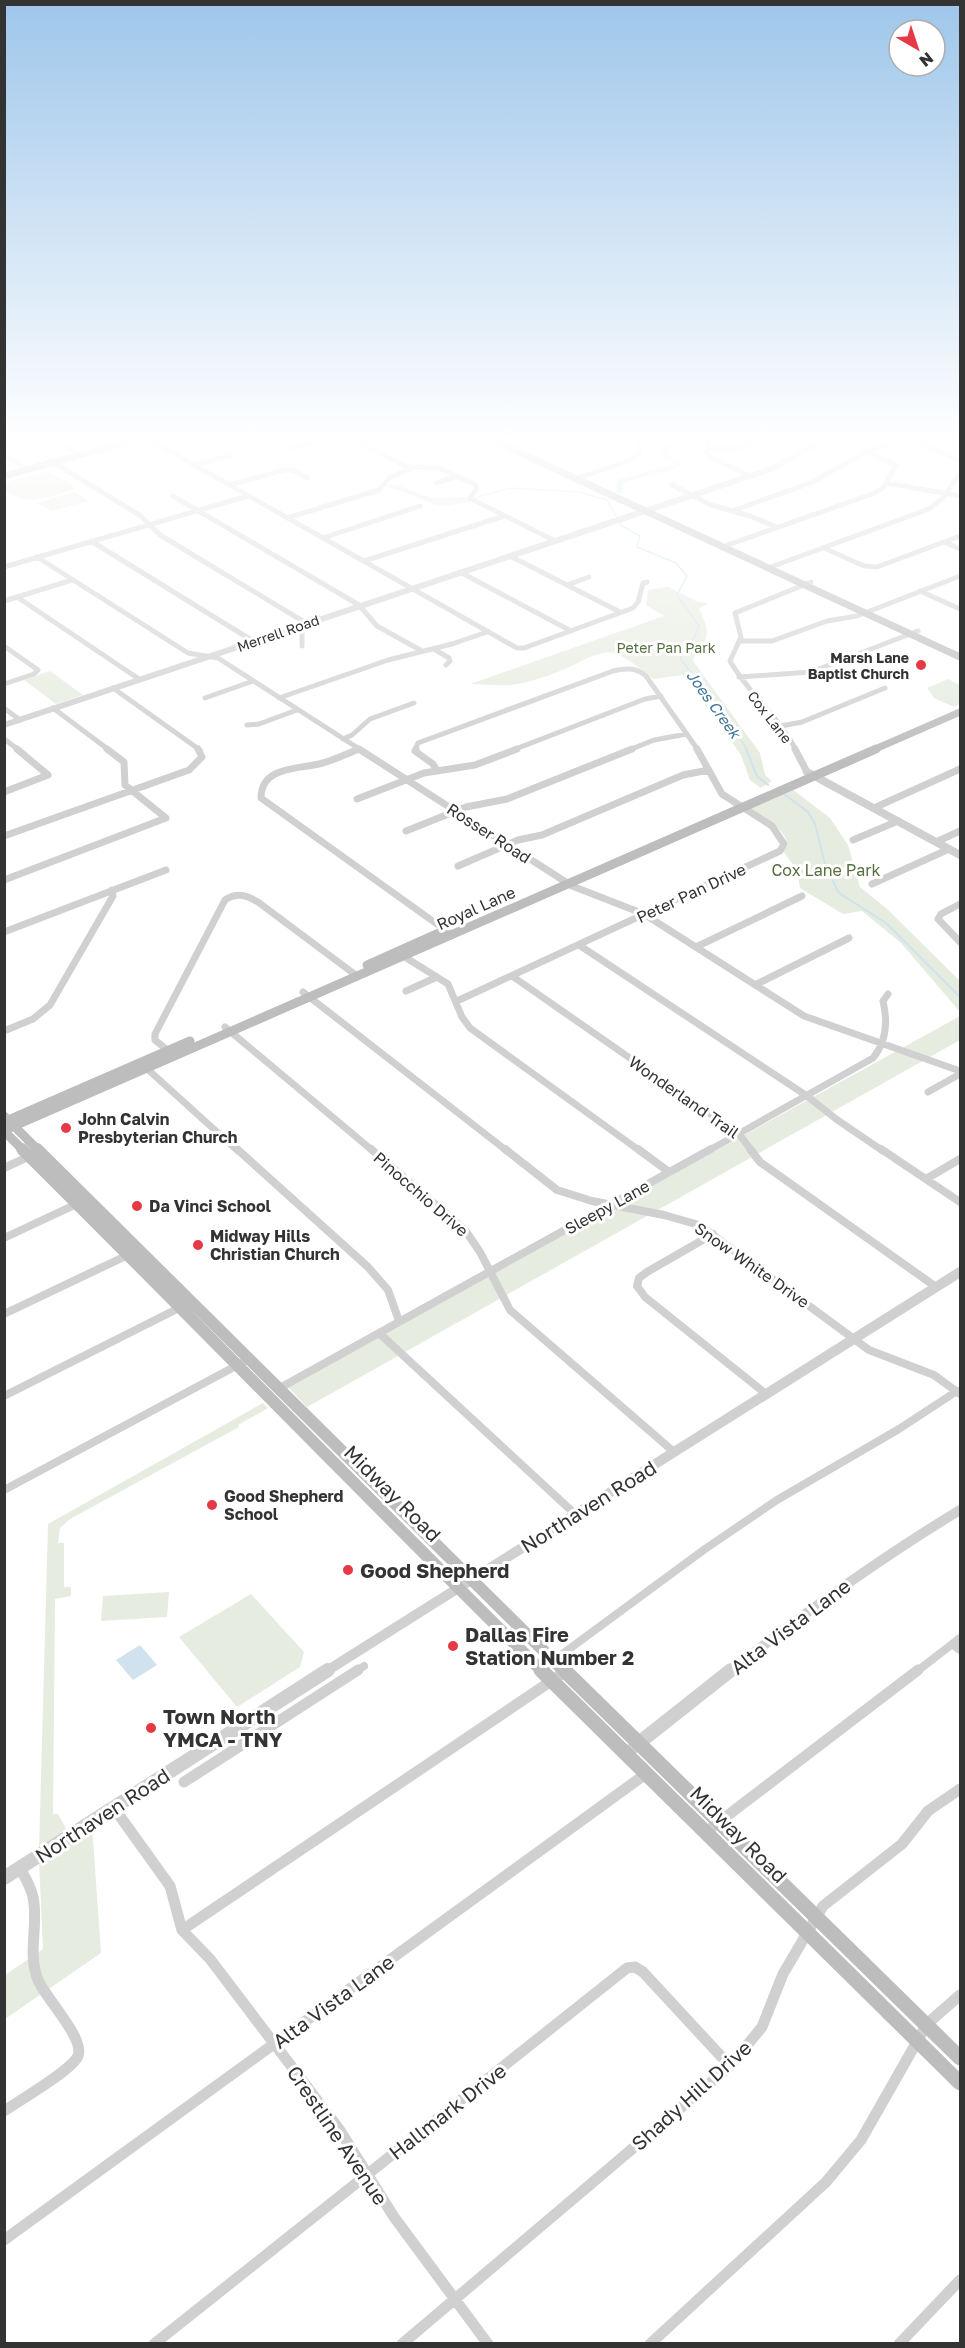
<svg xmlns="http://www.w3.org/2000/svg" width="965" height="2348" font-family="'Golos Text',sans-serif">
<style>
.green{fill:#e6ecdf}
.water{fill:#cfe2ee}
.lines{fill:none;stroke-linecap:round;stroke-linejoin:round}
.stream-far1{stroke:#cfe2ee;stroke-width:1.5}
.stream{stroke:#cfe2ee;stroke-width:2}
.river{fill:#cfe2ee;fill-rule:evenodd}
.minor-far3{stroke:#d0d0d0;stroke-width:5}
.minor-far2{stroke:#d0d0d0;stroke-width:7}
.minor-far1{stroke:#d0d0d0;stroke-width:8}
.minor{stroke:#d0d0d0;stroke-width:11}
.tertiary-far3{stroke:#d0d0d0;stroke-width:6}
.tertiary-far2{stroke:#d0d0d0;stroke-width:8}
.tertiary-far1{stroke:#d0d0d0;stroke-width:10}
.tertiary{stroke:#d0d0d0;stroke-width:14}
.secondary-far3{stroke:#bdbdbd;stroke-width:7}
.secondary-far2{stroke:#bdbdbd;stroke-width:9}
.secondary-far1{stroke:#bdbdbd;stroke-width:12}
.secondary{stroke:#bdbdbd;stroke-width:15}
.poi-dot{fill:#e63946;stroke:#fff;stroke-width:2}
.labels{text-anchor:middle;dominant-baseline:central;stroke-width:6;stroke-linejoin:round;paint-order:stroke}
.far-street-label{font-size:14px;fill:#333;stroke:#fff}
.far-park-label{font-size:14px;fill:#56703f;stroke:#fff}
.far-poi-label{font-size:14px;font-weight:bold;fill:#333;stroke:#fff;text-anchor:end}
.far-water-label{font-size:15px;font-style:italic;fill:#3f7597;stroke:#fff}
.street-label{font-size:16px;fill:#333;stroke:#fff}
.park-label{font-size:16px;fill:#56703f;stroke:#fff}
.poi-label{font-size:16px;font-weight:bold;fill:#333;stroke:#fff;text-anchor:start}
.near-street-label{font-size:20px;fill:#333;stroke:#fff}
.near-poi-label{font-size:20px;font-weight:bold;fill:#333;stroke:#fff;text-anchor:start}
</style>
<rect width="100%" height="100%" fill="#fff"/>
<path class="green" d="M46 471 69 482 76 489C48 496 31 508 5 491V483Z
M389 484C403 485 411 491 425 496 439 501 454 496 468 498L472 502C462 502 452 507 443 506 422 503 407 491 387 487Z
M75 492 89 501 51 511 37 503Z
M668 587 696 601 708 604 699 608C704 619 711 633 703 645 698 651 694 654 693 661L760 753 765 775 772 781 761 788 750 780 741 755 683 675 653 679C649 674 622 655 616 653 596 649 578 665 560 671 545 677 527 683 511 685 498 686 483 684 470 684L664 616 646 605 648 590Z
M50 671 83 695 56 704 24 680Z
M948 679 960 685V704L954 707 934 698 927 688Z
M792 789 830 818 848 845 860 887 886 908 960 981V1012L901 943 862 911 843 914 800 888 797 870 783 851 788 845C783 825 765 820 750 809Z
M960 1016V1040L307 1407 288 1387Z
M263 1403 268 1408 238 1425 239 1427 70 1519 60 1528 58 1543H64V1587H71V1596L55 1599 53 1814H58L68 1832 39 1851 48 1524Z
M169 1592 167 1617 101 1621 103 1596Z
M251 1594 304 1652 300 1667 237 1707 179 1637Z
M92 1826 101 1953 5 2019V1975L43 1949 39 1860Z"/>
<path class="water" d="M140 1645 157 1665 133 1680 116 1660Z"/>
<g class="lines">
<path class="stream-far1" d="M392 486 433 500 465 498
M477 497 511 488 579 492 607 500
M609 498 607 500 621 525 640 536 637 547 676 563 687 576 677 595 699 626 694 638 680 658 736 731 747 750"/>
<path class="stream" d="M746 749 757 776 768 785
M784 794 808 812 815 824 826 868 839 893 886 923 960 997"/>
<path class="river" d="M670 441H678L668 451 670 456 682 462V466C663 475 642 475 624 483L622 493H616L617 480 674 464 664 459 660 451Z"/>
<path class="minor-far3" d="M57 441 80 455
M152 441 517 648H524L633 608 638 602 643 583 647 582
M356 441 407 467 438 468 475 484 476 490 470 498 555 541
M708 441 706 452 710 457 750 476
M583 444 584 441
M288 448 321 441
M706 448 736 449 758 441
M4 454 27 469
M51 461 141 516 160 535 306 623
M195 465 231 455
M575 479 631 460 639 452V441
M436 483 458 476
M886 483 960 496
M229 485 284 470H293L307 478
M672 485 711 505 750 516 777 527
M173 496 359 605 377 626 422 651
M732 511 813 482 864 453 896 441
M287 518 379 490 389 478 412 468
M323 538 420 506
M91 541 253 641
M944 542 960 549
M722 547 872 494 883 488 896 465 868 452
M824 548 864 566 877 567 960 536
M510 556 620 612
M37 557 188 653 218 658 361 750
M364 561 504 516
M4 567 248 496
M768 568 929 509 944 497 960 472
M460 572 571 631
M567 585 589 577
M920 591 960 609
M17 597 139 679
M4 601 72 580
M298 626 302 630V646
M741 641H772L827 621 857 616 960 576
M4 646 38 670 34 674 4 684
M434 649 449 658 450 661 446 665
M739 677 811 672 918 631
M113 688 200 750
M205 698 253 681
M279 698 388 660 452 644 487 632
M4 708 20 720
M53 708 109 750
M247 725 259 724 297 710
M781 726 802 722 885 688
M4 739 19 750
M343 739 352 735 370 719 414 703
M356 750 359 749
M415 750 418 743 613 671C625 668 636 667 646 676L698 750
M513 750 645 699 661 696
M629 750 654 740 687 734
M796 750C779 717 748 693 730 661L741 637 735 613 811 582"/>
<path class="minor-far2" d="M359 749 572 886 644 914 804 1016 960 1071
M359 749C346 754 333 761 319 764 297 769 261 767 261 798L448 932
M416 749 415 751 433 764 437 771
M795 749 807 772
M4 792 48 775 17 749
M357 799 424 773 475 765 517 749
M874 808 960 769
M406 831 466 807 507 799 632 749
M4 836 189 770 202 757 198 749
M853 840 898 821
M936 842 960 831
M458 866 518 840 542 835 683 775 709 770
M4 880 166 818 125 785 124 762 107 749
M872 884 949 849
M960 904 941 914 938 919 960 942
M4 932 166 870
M579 945 807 1096 836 1119 883 1151
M696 947 802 896
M400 954 448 984 462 1017 470 1028 640 1151
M512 976 739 1134 752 1151
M755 985 849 938
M406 991 437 977
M303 992 507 1151
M457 1001 780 851 784 844 772 826 722 794 697 749
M225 1027 373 1151
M4 1031 33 1019 50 1005 113 896 112 890
M171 1053 155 1040V1034L225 900C237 892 246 895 258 902L357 976
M144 1066 238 1151
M928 1092 960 1074
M708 1151 873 1058C887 1041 888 1022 883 1001L888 994"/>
<path class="minor-far1" d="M237 1149 368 1267 388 1290 399 1321
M371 1149 465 1230 480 1252 510 1310 674 1452
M505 1149 557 1190 592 1201 664 1215 699 1225 869 1350 934 1375 960 1394
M638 1149 669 1172
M750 1149 760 1162 936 1287
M881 1149 960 1202
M4 1168 30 1156
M926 1179 960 1159
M713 1234 647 1272 639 1278 637 1286 645 1297 766 1394
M4 1238 81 1202
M4 1314 130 1254
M379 1333 575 1514
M278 1389 711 1149
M4 1396 183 1306
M4 1490 249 1359
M952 1644 960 1650
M542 1669 705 1549 777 1500 899 1429 957 1391
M355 1672 364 1666
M916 1672 960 1638"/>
<path class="minor" d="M184 1782 358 1670
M114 1808 170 1886 182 1930 210 1959 339 2129 394 2217 488 2344
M706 1832 918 1670
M182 1930 566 1671
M4 2111C19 2101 72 2070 78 2056 85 2038 46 1999 38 1980 27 1953 39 1925 33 1897 31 1887 25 1877 20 1868
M4 2240 647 1773
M154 2344 627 1968 635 1967 643 1972 730 2066
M402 2344 730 2066 762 2027 783 1974 823 1906 902 1844 928 1811 960 1789
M650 2344 826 2182 861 2140 927 2024 960 1995
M899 2344 960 2280"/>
<path class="tertiary-far3" d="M916 441 960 460
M4 725 771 469 821 441"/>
<path class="tertiary-far2" d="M807 772 960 855"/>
<path class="tertiary-far1" d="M325 1672 960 1272
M729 1672C804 1613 879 1559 960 1510"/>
<path class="tertiary" d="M635 1746 731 1670
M4 1878 328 1670"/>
<path class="secondary-far3" d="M495 441 960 657
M4 476 130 441
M873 750 960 712"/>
<path class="secondary-far2" d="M367 965 443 931
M4 1116 39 1151
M4 1122 190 1041
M10 1128 876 749
M4 1131 24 1151"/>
<path class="secondary-far1" d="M22 1149C197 1323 368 1499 543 1672
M37 1149 565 1672"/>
<path class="secondary" d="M541 1670 960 2083
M564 1670 960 2058"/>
</g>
<linearGradient id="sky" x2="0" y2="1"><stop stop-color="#9ec6ea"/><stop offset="0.57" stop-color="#fff"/><stop offset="1" stop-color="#fff" stop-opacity="0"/></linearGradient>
<rect width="965" height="770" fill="url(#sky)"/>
<g class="poi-dot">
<circle cx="921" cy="665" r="6"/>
<circle cx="66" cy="1128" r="6"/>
<circle cx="137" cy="1206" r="6"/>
<circle cx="198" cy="1245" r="6"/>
<circle cx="212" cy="1505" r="6"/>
<circle cx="348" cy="1570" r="6"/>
<circle cx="453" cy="1646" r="6"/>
<circle cx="151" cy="1728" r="6"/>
</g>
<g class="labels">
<g class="far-street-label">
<text transform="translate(278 633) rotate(-19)">Merrell Road</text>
<text transform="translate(770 717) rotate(52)">Cox Lane</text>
</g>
<g class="far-park-label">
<text x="666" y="647">Peter Pan Park</text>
</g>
<g class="far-poi-label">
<text x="909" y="657">Marsh Lane<tspan x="909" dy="16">Baptist Church</tspan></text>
</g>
<g class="far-water-label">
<text transform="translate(714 704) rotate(54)">Joes Creek</text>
</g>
<g class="street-label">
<text transform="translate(489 833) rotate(33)">Rosser Road</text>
<text transform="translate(691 893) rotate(-25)">Peter Pan Drive</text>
<text transform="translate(476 908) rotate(-24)">Royal Lane</text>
<text transform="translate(684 1097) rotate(35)">Wonderland Trail</text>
<text transform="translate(421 1194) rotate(41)">Pinocchio Drive</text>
<text transform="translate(607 1207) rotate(-29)">Sleepy Lane</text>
<text transform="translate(752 1265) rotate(35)">Snow White Drive</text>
</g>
<g class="park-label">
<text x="826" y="870">Cox Lane Park</text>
</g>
<g class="poi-label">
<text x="78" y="1119">John Calvin<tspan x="78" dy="18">Presbyterian Church</tspan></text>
<text x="149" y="1206">Da Vinci School</text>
<text x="210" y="1236">Midway Hills<tspan x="210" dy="18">Christian Church</tspan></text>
<text x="224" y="1496">Good Shepherd<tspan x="224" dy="18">School</tspan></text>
</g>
<g class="near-street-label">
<text transform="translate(393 1493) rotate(45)">Midway Road</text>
<text transform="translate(588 1506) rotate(-32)">Northaven Road</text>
<text transform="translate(790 1626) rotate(-37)">Alta Vista Lane</text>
<text transform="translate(102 1815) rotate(-33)">Northaven Road</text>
<text transform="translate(739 1834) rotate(45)">Midway Road</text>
<text transform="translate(333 2001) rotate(-36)">Alta Vista Lane</text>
<text transform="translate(691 2095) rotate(-42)">Shady Hill Drive</text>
<text transform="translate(447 2111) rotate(-38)">Hallmark Drive</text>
<text transform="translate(338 2135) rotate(56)">Crestline Avenue</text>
</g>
<g class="near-poi-label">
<text x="360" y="1570">Good Shepherd</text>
<text x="465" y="1634">Dallas Fire<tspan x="465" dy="23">Station Number 2</tspan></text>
<text x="163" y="1716">Town North<tspan x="163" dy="23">YMCA - TNY</tspan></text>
</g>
</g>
<rect width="965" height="2348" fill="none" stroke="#333333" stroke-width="12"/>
<g transform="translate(917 48) rotate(141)"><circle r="28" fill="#ffffff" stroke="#adadad" stroke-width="1.5"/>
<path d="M0-4.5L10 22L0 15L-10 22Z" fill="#e63946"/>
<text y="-9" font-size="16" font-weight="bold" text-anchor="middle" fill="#333333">N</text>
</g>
</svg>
